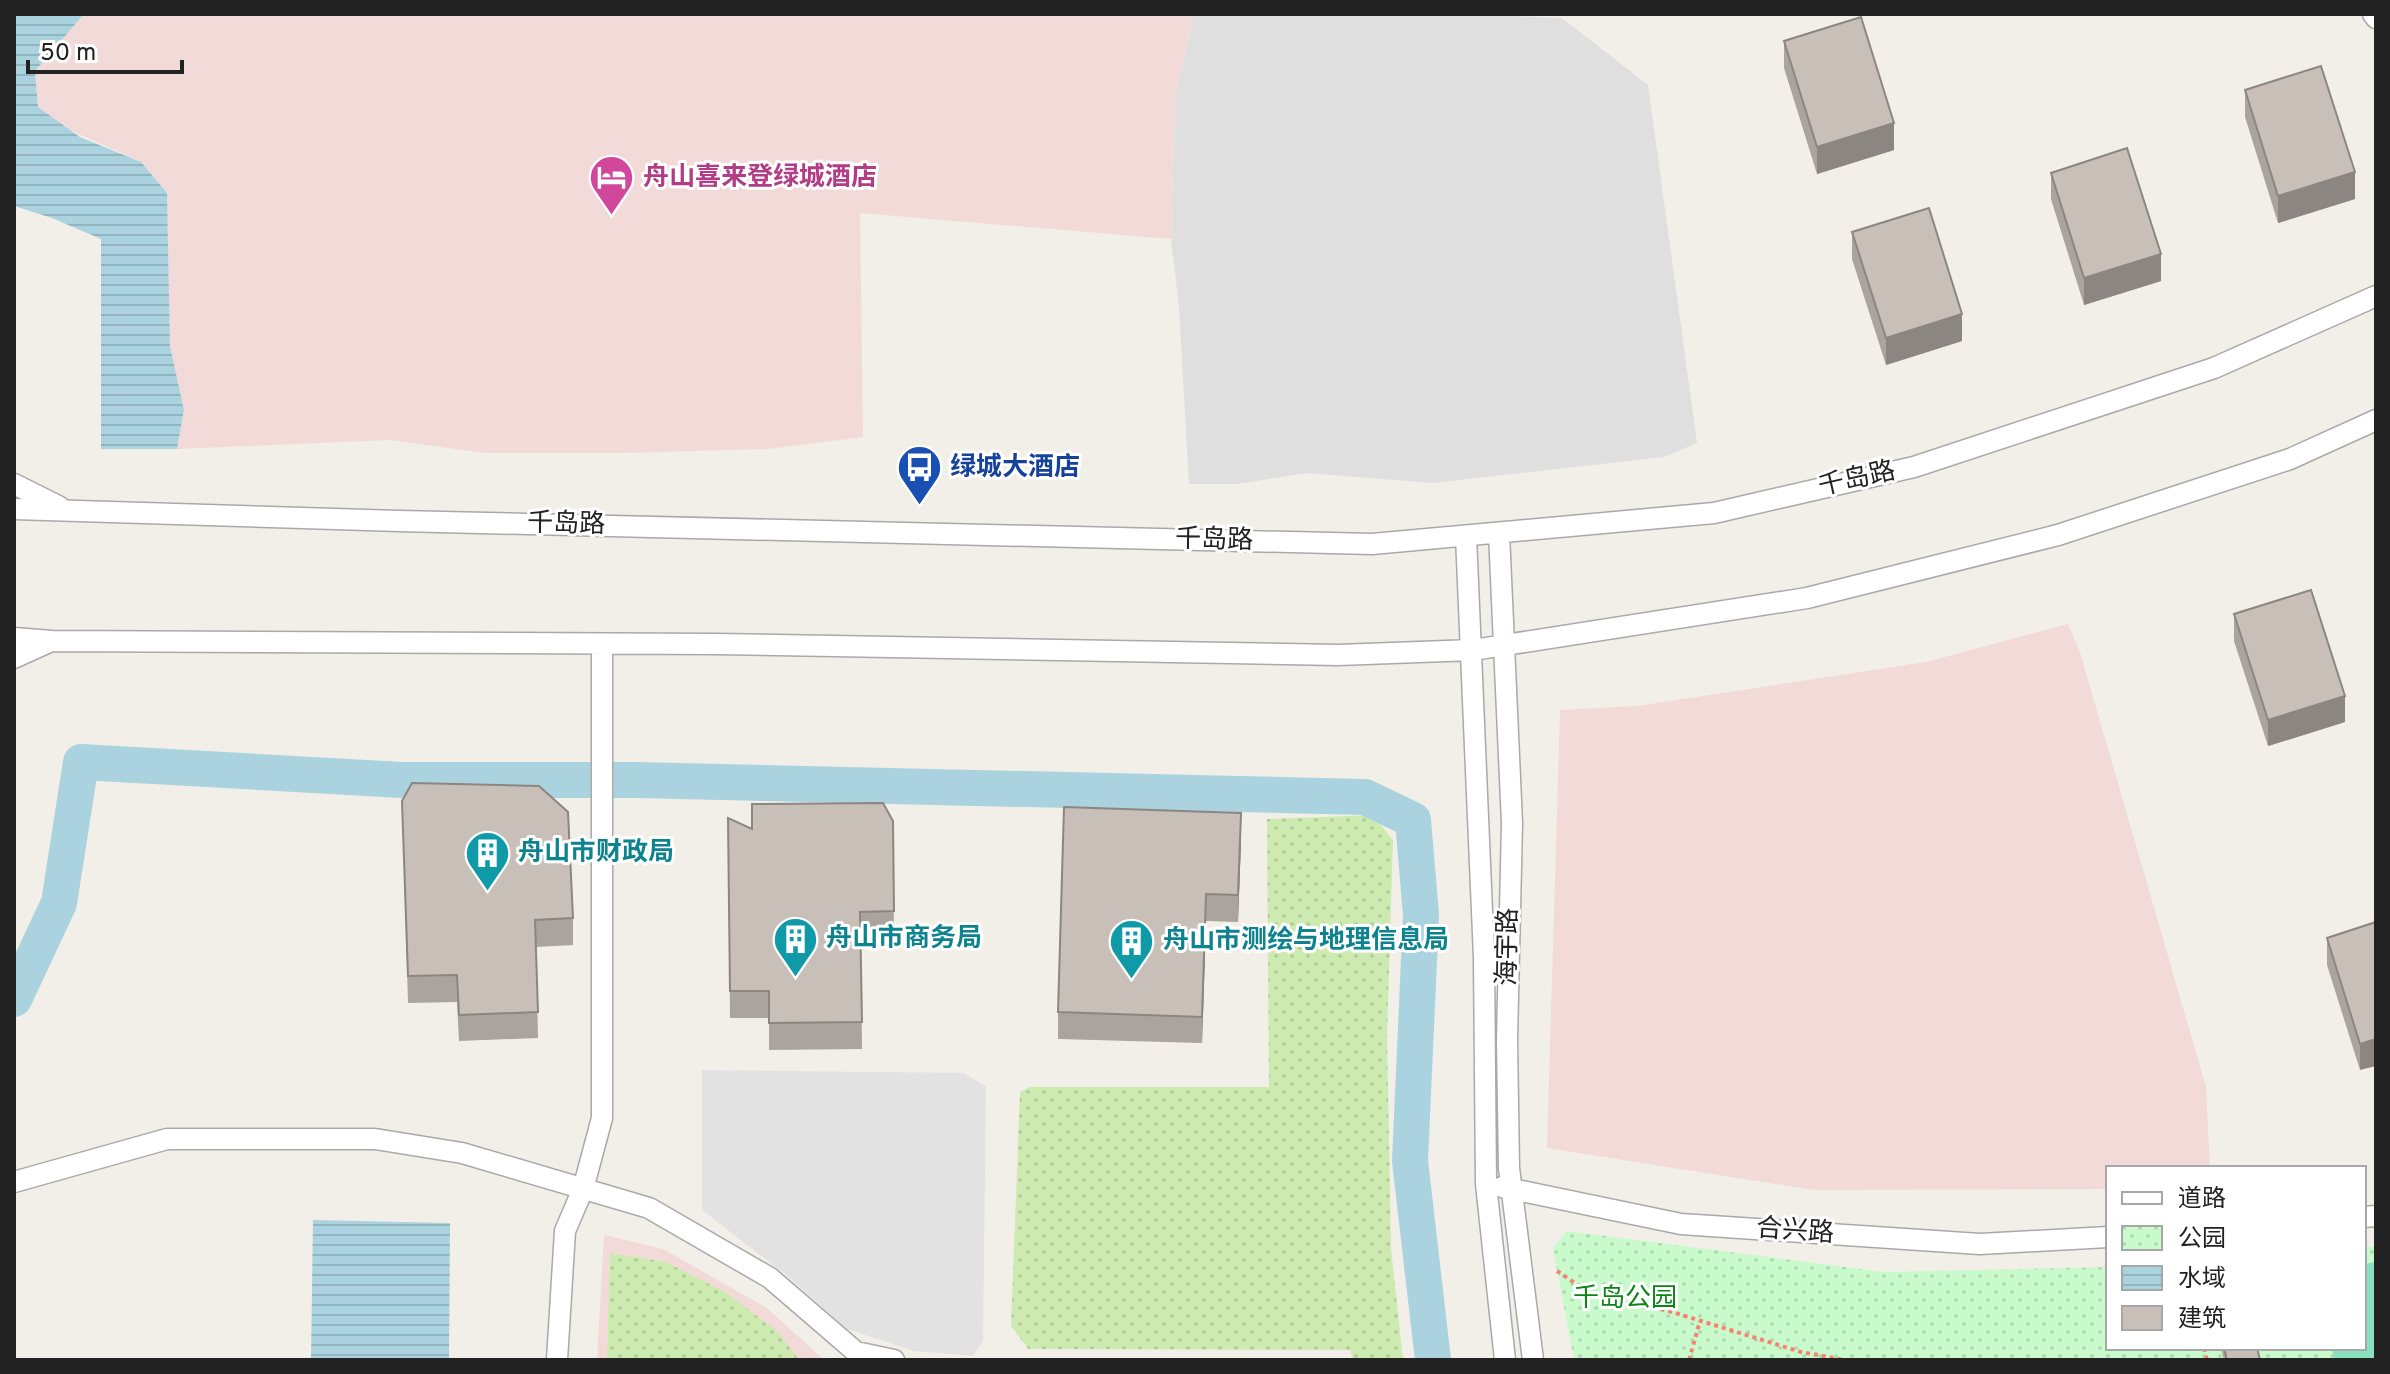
<svg xmlns="http://www.w3.org/2000/svg" width="2390" height="1374" font-family="Overpass,'Noto Sans SC',sans-serif">
<style>
.residential{fill:#e0dfdf}
.commercial{fill:#f2dad9}
.grass{fill:url(#grass-dots)}
.park{fill:url(#park-dots)}
.pitch{fill:#88e0be}
.parking{fill:#e2e2e2}
.water{fill:url(#water-rules)}
.lines{fill:none;stroke-linecap:round;stroke-linejoin:round}
.river{stroke:#aad3df;stroke-width:36}
.minor-casing{stroke:#a9a9a9;stroke-width:23}
.path{stroke:#fa8072;stroke-width:4;stroke-dasharray:4 4;stroke-linecap:butt}
.minor{stroke:#fff;stroke-width:20}
.wall{fill:#aba49e}
.shaded-wall{fill:#8b8681}
.building{fill:#c7bfb8;stroke:#8b8681;stroke-width:2}
.labels{text-anchor:middle;dominant-baseline:central;stroke-width:6;stroke-linejoin:round;paint-order:stroke}
.hotel-label{font-size:26px;font-weight:bold;fill:#b23c85;stroke:#fff;text-anchor:start}
.transit-label{font-size:26px;font-weight:bold;fill:#164399;stroke:#fff;text-anchor:start}
.street-label{font-size:26px;fill:#222;stroke:#fff}
.culture-label{font-size:26px;font-weight:bold;fill:#0d838f;stroke:#fff;text-anchor:start}
.park-label{font-size:26px;fill:#0c8416;stroke:#fff}
</style>
<defs>
<pattern id="grass-dots" width="8" height="8" patternUnits="userSpaceOnUse" patternTransform="scale(2)"><rect width="8" height="8" fill="#cdebb0"/><path d="M2 2h.1M6 6h.1" fill="none" stroke="#b0c997" stroke-width="1.8" stroke-linecap="round"/></pattern>
<pattern id="park-dots" width="8" height="8" patternUnits="userSpaceOnUse" patternTransform="scale(2)"><rect width="8" height="8" fill="#c8facc"/><path d="M2 2h.1M6 6h.1" fill="none" stroke="#acd6af" stroke-width="1.8" stroke-linecap="round"/></pattern>
<pattern id="water-rules" width="6" height="5" patternUnits="userSpaceOnUse" patternTransform="scale(2)"><rect width="6" height="5" fill="#aad3df"/><path d="M0 2.5h6" fill="none" stroke="#92b5bf"/></pattern>
</defs>
<rect width="100%" height="100%" fill="#f2efe9"/>
<path class="residential" d="M1194 14H1469L1562 18 1648 85 1697 443 1664 457 1433 483 1306 473 1237 484H1189L1179 307 1171 239 1175 99Z"/>
<path class="commercial" d="M84 14H1194L1175 99 1171 239 860 213 863 437 767 449 627 453H485L390 440 177 449 184 410 170 346 167 193 141 162 72 131 38 107 35 71Z
M2068 624 2080 652 2206 1087 2210 1168H2108V1189L1814 1190 1547 1148 1560 710 1637 706 1926 662Z
M604 1235 663 1249 767 1308 824 1360H597Z"/>
<path class="grass" d="M1373 815 1393 840 1387 1035 1391 1248 1403 1360H1353L1350 1350 1028 1349 1011 1326 1020 1092 1030 1087H1269L1267 819Z
M610 1253 666 1262 725 1292 778 1332 799 1360H607Z"/>
<path class="park" d="M1567 1231 1884 1272 2108 1267V1348H2364V1247L2376 1246V1360H1574L1553 1248Z"/>
<path class="pitch" d="M2376 1262V1360H2334L2332 1348H2364V1264Z"/>
<path class="parking" d="M702 1070 964 1073 986 1087 983 1341 973 1356 914 1351 847 1329 791 1279 702 1210Z"/>
<path class="water" d="M14 14H84L35 71 38 107 80 137 141 162 167 193 170 346 184 410 177 449H101V239L52 218 14 206Z
M313 1220 450 1223 449 1360H311Z"/>
<g class="lines">
<path class="river" d="M14 999 59 903 81 762 402 780H636L1365 797 1413 820 1421 915 1410 1161 1433 1360"/>
<defs>
<path id="minor" d="M2373 14 2376 18
M14 484 60 507
M14 509 399 521 1372 544 1714 513 1914 467 2214 368 2376 296
M1499 533 1512 823 1507 1040 1509 1168 1533 1360
M1466 536 1484 958 1486 1184 1505 1360
M14 638 52 641 716 644 1338 655 1473 650 1807 598 2058 535 2290 459 2376 420
M14 658 47 643
M14 1182 167 1139H375L462 1153 649 1208 770 1278 856 1352 894 1360
M1502 1187 1681 1224 1980 1244 2108 1237
M2364 1217 2376 1216
M557 1360 565 1231 583 1189 602 1118V644"/>
</defs>
<use href="#minor" class="minor-casing"/>
<path class="path" d="M1557 1271 1590 1293 1669 1311 1801 1352 1845 1360
M2204 1348 2207 1360
M1689 1360 1700 1321"/>
<use href="#minor" class="minor"/>
</g>
<path class="wall" d="M1784 41 1894 150 1817 174 1784 68Z
M2245 90 2355 199 2278 223 2245 117Z
M2051 173 2161 281 2084 305 2051 199Z
M1852 232 1962 341 1886 365 1852 259Z
M2234 614 2345 722 2268 746 2234 641Z
M402 801 573 918V945L536 947 538 1038 459 1041 457 1002 408 1003Z
M728 818 752 829 893 821 894 938H861L862 1049 769 1050V1018H730Z
M1241 840 1238 922 1206 921 1202 1043 1058 1039V1012Z
M2376 922 2360 1070 2327 965V938Z
M2221 1348H2257L2260 1360H2224Z"/>
<path class="shaded-wall" d="M1894 123V150L1817 174V147Z
M2355 172V199L2278 223V196Z
M2161 254V281L2084 305V278Z
M1962 314V341L1886 365V338Z
M2345 696V722L2268 746V720Z
M1241 813V840L1238 922V895Z
M1206 894V921L1202 1043V1017Z
M2376 1039V1066L2360 1070V1044Z"/>
<path class="building" d="M1861 17 1894 123 1817 147 1784 41Z
M2321 66 2355 172 2278 196 2245 90Z
M2127 148 2161 254 2084 278 2051 173Z
M1929 208 1962 314 1886 338 1852 232Z
M2311 590 2345 696 2268 720 2234 614Z
M412 783 539 786 568 812 573 918 535 920 538 1012 459 1015 457 975 408 976 402 801Z
M883 803 893 821 894 911 860 912 862 1022 769 1023V991H730L728 818 752 829V804Z
M1064 807 1241 813 1238 895 1206 894 1202 1017 1058 1012Z
M2376 922V1039L2360 1044 2327 938Z
M2224 1348H2257L2260 1360H2227Z"/>
<defs>
<symbol id="hotel-pin" viewBox="-11 -11 22 30"><path d="M0 17L-7.5 6A9.5 9.5 0 1 1 7.5 6Z" fill="#d1479c" stroke="#fff"/><path d="M-6-4.5h1.5V1H6V5H4.5V3h-9V5H-6ZM-4 0a1.8 1.8 0 1 1 3.6 0ZM.5 0V-2.5h3Q6-2.5 6 0Z" fill="#fff"/></symbol>
<symbol id="bus-pin" viewBox="-11 -11 22 30"><path d="M0 17L-7.5 6A9.5 9.5 0 1 1 7.5 6Z" fill="#1a4fb4" stroke="#fff"/><path d="M-5-6H5V4H4V6H2V4H-2V6H-4V4H-5ZM-3.5-4V0h7V-4ZM-3.5 1.2v1.5H-2V1.2ZM2 1.2v1.5H3.5V1.2Z" fill="#fff"/></symbol>
<symbol id="building-pin" viewBox="-11 -11 22 30"><path d="M0 17L-7.5 6A9.5 9.5 0 1 1 7.5 6Z" fill="#0f9aa8" stroke="#fff"/><path d="M-4-6H4V6H1V3H-1V6H-4ZM-2.5-4.3h1.7v1.8h-1.7ZM.8-4.3h1.7v1.8H.8ZM-2.5-1h1.7V.8h-1.7ZM.8-1h1.7V.8H.8Z" fill="#fff"/></symbol>
</defs>
<g fill-rule="evenodd">
<use href="#hotel-pin" x="586" y="152" width="51" height="69"/>
<use href="#bus-pin" x="894" y="442" width="51" height="69"/>
<use href="#building-pin" x="462" y="828" width="51" height="69"/>
<use href="#building-pin" x="770" y="914" width="51" height="69"/>
<use href="#building-pin" x="1106" y="916" width="51" height="69"/>
</g>
<g class="labels">
<g class="hotel-label">
<text x="643" y="178">舟山喜来登绿城酒店</text>
</g>
<g class="transit-label">
<text x="950" y="468">绿城大酒店</text>
</g>
<g class="street-label">
<text transform="translate(1857 480) rotate(-13)">千岛路</text>
<text transform="translate(566 525) rotate(1)">千岛路</text>
<text transform="translate(1214 541) rotate(1)">千岛路</text>
<text transform="translate(1509 947) rotate(-89)">海宇路</text>
<text transform="translate(1795 1232) rotate(4)">合兴路</text>
</g>
<g class="culture-label">
<text x="518" y="853">舟山市财政局</text>
<text x="826" y="939">舟山市商务局</text>
<text x="1163" y="941">舟山市测绘与地理信息局</text>
</g>
<g class="park-label">
<text x="1625" y="1299">千岛公园</text>
</g>
</g>
<rect width="2390" height="1374" fill="none" stroke="#222222" stroke-width="32"/>
<rect x="2106" y="1166" width="260" height="184" fill="#ffffff" stroke="#a7a7a7" stroke-width="2"/>
<rect x="2122" y="1192" width="40" height="12" fill="#ffffff" stroke="#a7a7a7" stroke-width="2"/>
<text x="2178" y="1206" font-size="24" fill="#222222">道路</text>
<rect x="2122" y="1226" width="40" height="24" fill="url(#park-dots)" stroke="#a7a7a7" stroke-width="2"/>
<text x="2178" y="1246" font-size="24" fill="#222222">公园</text>
<rect x="2122" y="1266" width="40" height="24" fill="url(#water-rules)" stroke="#a7a7a7" stroke-width="2"/>
<text x="2178" y="1286" font-size="24" fill="#222222">水域</text>
<rect x="2122" y="1306" width="40" height="24" fill="#c7bfb8" stroke="#a7a7a7" stroke-width="2"/>
<text x="2178" y="1326" font-size="24" fill="#222222">建筑</text>
<path d="M28 60v12h154v-12" fill="none" stroke="#222222" stroke-width="4"/>
<text x="40" y="60" font-size="24" fill="#222222" stroke="#ffffff" stroke-width="6" paint-order="stroke">50 m</text>
</svg>
